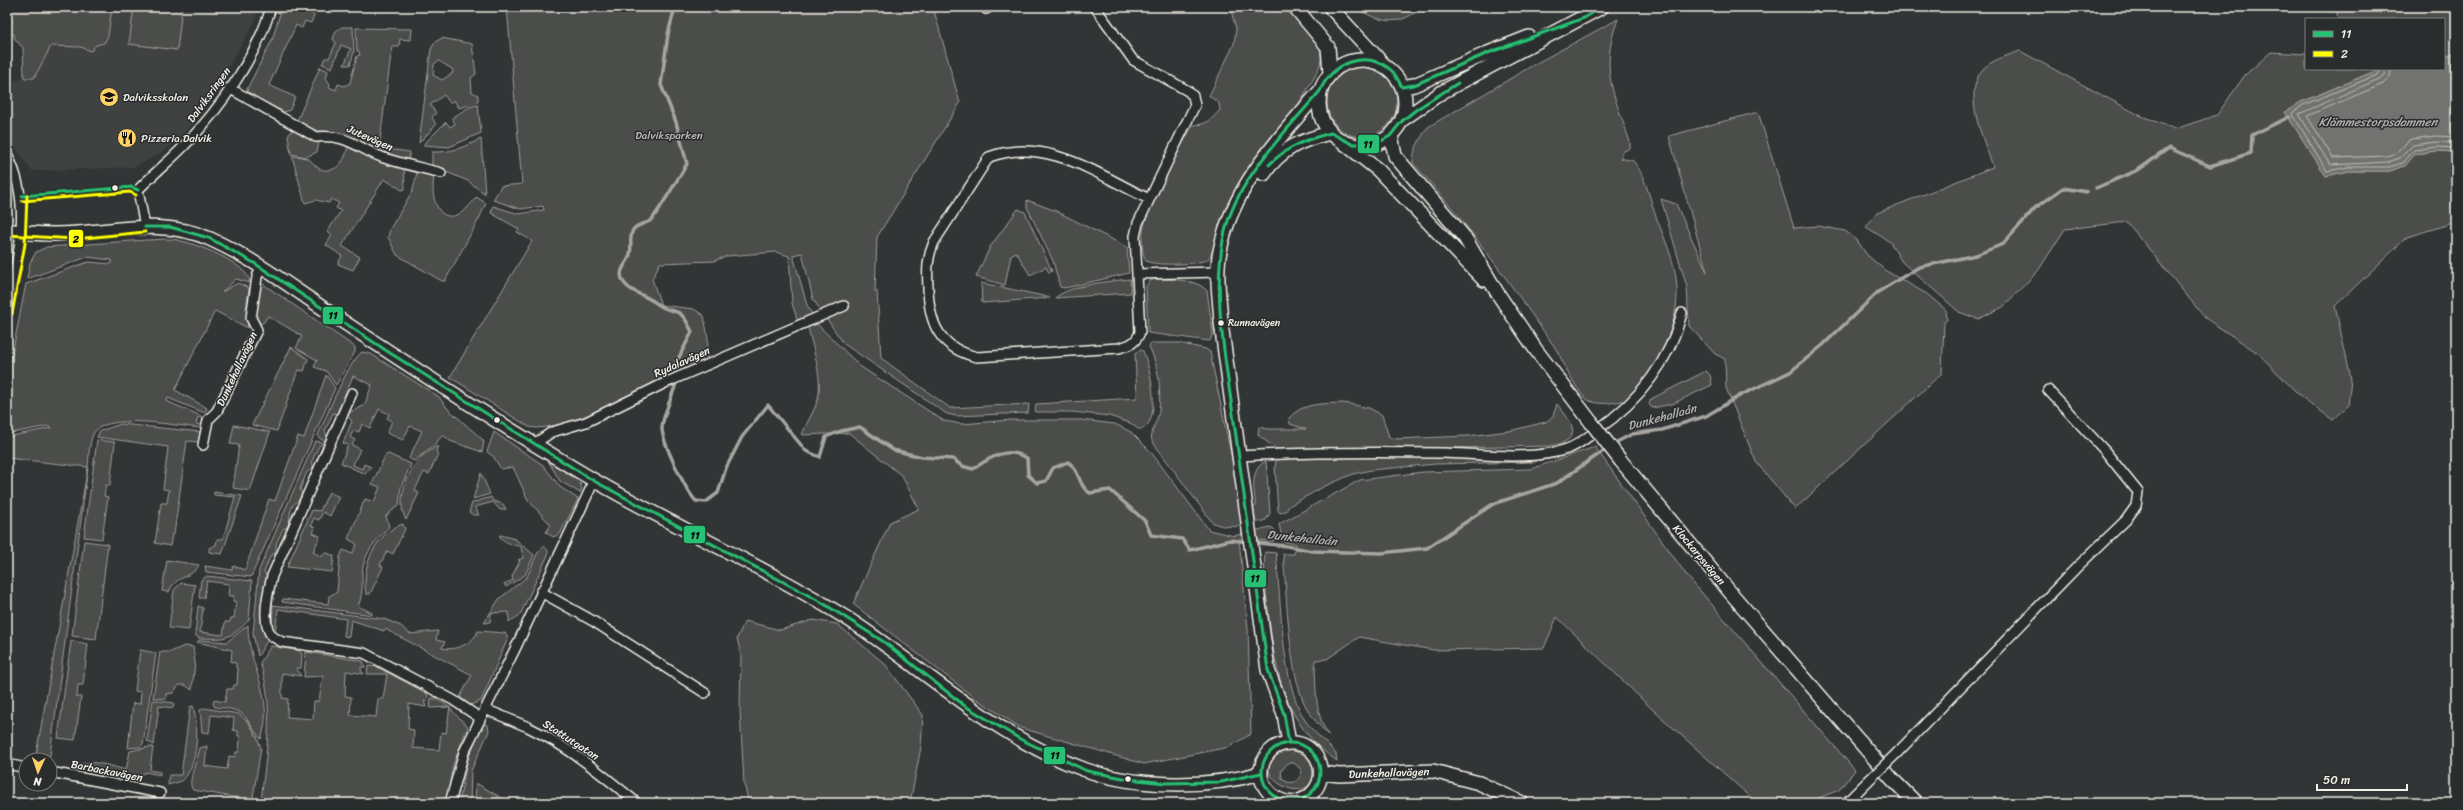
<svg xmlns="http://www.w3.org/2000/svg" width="2463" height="810" font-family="Sriracha,sans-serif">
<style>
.built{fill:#404242}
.green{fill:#4b4d4c;stroke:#a09f9a;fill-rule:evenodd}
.water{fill:#727370;stroke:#a6a5a0}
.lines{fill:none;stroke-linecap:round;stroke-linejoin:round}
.shore{stroke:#c0bfb8;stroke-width:1}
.stream{stroke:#a6a5a0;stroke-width:3.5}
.street-casing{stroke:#f4f1e8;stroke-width:12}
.secondary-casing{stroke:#f4f1e8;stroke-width:16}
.street{stroke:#2a2d2e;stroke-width:9}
.secondary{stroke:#2a2d2e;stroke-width:13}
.street-bridge-casing{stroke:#f4f1e8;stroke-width:12;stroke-linecap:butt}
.secondary-bridge-casing{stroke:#f4f1e8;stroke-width:16;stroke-linecap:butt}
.street-bridge{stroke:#2a2d2e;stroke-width:9}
.secondary-bridge{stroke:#2a2d2e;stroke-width:13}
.bus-1-casing{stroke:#2a2d2e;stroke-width:6}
.bus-2-casing{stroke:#2a2d2e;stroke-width:6}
.bus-1{stroke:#26c172;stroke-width:3}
.bus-2{stroke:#ff0;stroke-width:3}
.bus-dot{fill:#f4f1e8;stroke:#2a2d2e;stroke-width:1.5}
.labels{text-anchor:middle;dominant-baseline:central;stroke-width:3;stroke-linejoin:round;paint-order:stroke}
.bus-label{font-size:10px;fill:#f4f1e8;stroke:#2a2d2e;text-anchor:start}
.street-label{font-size:11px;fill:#f4f1e8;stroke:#2a2d2e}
.poi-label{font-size:11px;fill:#f4f1e8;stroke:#2a2d2e;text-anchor:start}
.park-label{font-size:11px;fill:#b9b8b1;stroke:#2a2d2e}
.water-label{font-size:12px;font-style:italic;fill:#b3b2ac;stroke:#2a2d2e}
.line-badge{stroke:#2a2d2e;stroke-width:1.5}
.pale-badge-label{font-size:11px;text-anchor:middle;font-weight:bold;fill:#111}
</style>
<rect width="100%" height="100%" fill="#323535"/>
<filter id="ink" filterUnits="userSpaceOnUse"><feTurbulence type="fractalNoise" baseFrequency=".025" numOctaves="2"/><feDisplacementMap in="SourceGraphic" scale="8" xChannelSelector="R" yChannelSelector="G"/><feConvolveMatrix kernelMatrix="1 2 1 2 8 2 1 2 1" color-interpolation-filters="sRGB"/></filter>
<g filter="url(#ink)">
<path class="built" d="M112 7H258L255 21 201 113 184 134 163 152 134 167 32 171 7 135V82L24 78H34L51 46 81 47 91 51 96 45 104 43 108 36Z"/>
<path class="green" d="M10 7H112L108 36 104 43 96 45 91 51 81 47 51 46 34 78H24L23 48 15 39 14 34H7V15L12 24Z
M134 7H182L177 50 129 44Z
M282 7 312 12 314 16 311 23 305 21 302 28 296 25 269 85 295 97 290 110 284 112 248 93 247 89 272 40Z
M507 7H933L960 103 877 237 875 292 877 291 881 358 950 408 1029 404 1028 413 956 416 947 414 844 344 813 299 802 253 793 255 807 305 812 314 808 321 798 322 792 303 789 256 776 252 727 256 714 261 660 263 652 279 661 305 694 309 704 316 708 338 707 359C675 377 560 436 529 427L450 377 532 241 517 232 519 229 491 213 493 206 519 214 544 210 543 206 520 209 493 200 501 186 522 184Z
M1230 7H1289C1300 20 1324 41 1321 60 1319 71 1312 81 1307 90 1286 128 1254 157 1233 194 1227 206 1213 256 1208 259 1200 265 1155 266 1146 261 1128 226 1176 157 1193 125 1207 125 1211 120 1220 110L1219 103 1209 96 1234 44 1236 29Z
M1354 7H1416L1417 11C1395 28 1376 20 1354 7Z
M2336 7H2456V52L2444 57V19H2338Z
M1618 19C1599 70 1614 94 1630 142V148L1622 152 1621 158C1625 160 1630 159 1633 161 1643 170 1651 201 1655 214 1662 233 1671 252 1675 272 1685 320 1658 366 1627 400 1616 402 1601 406 1590 401 1578 397 1562 358 1554 346 1510 283 1465 220 1413 163 1412 151 1421 137 1428 127L1535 64Z
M342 27H353L354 52 350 65H344L351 49 341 45 332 68 322 64 325 58H329L336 43 333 39 336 31Z
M356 28 412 29 411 40 400 39 399 47H392L379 148 410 152 408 160 390 157 334 132 318 131 299 124 297 121 320 67 328 71 326 78 330 84 329 87 336 90 338 84 344 86 350 83 357 56 360 55 359 51H357Z
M442 38 472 44 476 74 471 78 472 92 478 95V102L459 108 454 100 450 103 444 95 430 105 436 113 432 117 436 125 419 143 431 49 435 42ZM439 61 452 69 453 73 442 80 433 75 434 64Z
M2020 51 2139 115 2175 129 2217 115 2245 75 2271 52 2306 54V69H2380L2301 102 2285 112 2326 176 2349 171H2390L2405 166 2415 154 2437 151 2456 152V222L2407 237 2335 306 2351 379 2348 406 2333 420 2299 395 2258 353 2205 318 2127 222 2065 229 2038 271 2003 307 1978 319 1959 312 1902 262 1890 242 1866 227 1877 213 1993 167C1984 139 1962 97 1982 70 1989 61 2009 55 2020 51Z
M1327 102a35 35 0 1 1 70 0a35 35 0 1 1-70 0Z
M478 105 481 133 449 147 423 145 446 122 450 127 455 124 452 118 469 107Z
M1758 112 1794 228 1818 226 1845 231 1856 239 1867 255 1886 271 1927 294 1946 310 1947 320 1944 322 1942 373 1795 509 1756 462 1726 388 1725 359 1715 354 1689 326 1687 287 1661 199 1676 204 1707 272 1669 136Z
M293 128 319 142 317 152 306 157 291 154 288 136Z
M481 139 485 194 468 181 432 166V152C451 153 464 147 481 139Z
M348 143 404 167 405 189 402 190 384 179 342 246 360 257 353 270 338 264 342 256 326 245 332 235 327 232 341 211 336 208 339 203 331 199 329 203 316 200 305 203 292 156C296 156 304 157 308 159 312 160 315 167 320 169 338 175 347 158 348 143Z
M417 172 434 176C428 214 452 233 476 197L486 203 479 219 445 281H442L397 255 388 237 390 229 413 190Z
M1027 200 1056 211 1127 247 1129 273 1065 288 1060 287 1053 261 1027 207Z
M1018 209 1025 212 1052 271 1049 273 1046 267 1030 275 1016 252 1011 255 1005 285 976 277 990 247Z
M146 240C156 240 168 238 177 240 194 243 249 263 250 283L236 279 222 292 238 283 249 288 246 310 248 328 215 311 175 390 207 408 205 413 168 398 166 401 201 416 202 418 198 417 196 424 201 425V428C178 426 111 413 95 431 89 439 89 457 88 467L50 755 47 760H35L88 467 7 458V437L51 428 48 426 7 434 10 364 26 284 88 262 111 264 112 260 87 257 27 279 30 263 36 252 47 247Z
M1130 279 1131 293 1055 298C1069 285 1111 281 1130 279Z
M1160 279C1175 280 1197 279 1207 291L1213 333 1210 341 1148 333 1146 286 1151 280Z
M981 283 1048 297 1050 298 982 303Z
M263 284 355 347V352L336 385 326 371 314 367 317 360 296 348 302 336 268 316 263 323 258 324 255 317 260 286Z
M817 324 861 367 944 421 962 424 1011 420H1081L1115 424 1131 432 1151 452 1209 530 1234 536 1270 527 1274 529V541L1239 539 1248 629 1251 734 1229 747 1144 764 1021 728 975 698 853 604 890 522 919 509 902 476 849 433 802 435C806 423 811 417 815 407 826 384 813 351 808 327Z
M1151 343H1178L1206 349 1210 352 1234 469 1239 510 1256 506C1254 490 1249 470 1266 461L1270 513 1266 520C1248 525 1228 531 1212 522L1152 441C1149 434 1158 420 1159 411 1161 387 1159 368 1149 346Z
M291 347 308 359 304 371 298 370 277 431 252 425Z
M1141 350 1143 351C1150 368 1162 417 1143 429H1138L1130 423 1109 416 1072 412H1035L1036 404 1137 398 1135 353Z
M362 352 371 354 439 397 448 409 482 439 484 442 482 452 450 441 443 435 434 445 414 461 409 458 422 431 410 426 403 440 387 433 392 421 387 418 389 414 379 409 370 428 362 424 359 432 354 430 350 437 355 440 352 445 360 449 353 465 362 469 364 464 371 467 365 474 341 463 348 445 343 443 352 421 347 416 350 412 364 406 372 385 353 376 337 414 333 413 325 431 327 437 325 441 319 438 318 435C326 417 348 362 362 352Z
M1706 371 1710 375 1712 385 1672 404 1652 408 1649 404 1651 399Z
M326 375 335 388 251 577 206 572 205 566 232 570 233 566 245 570 269 499 275 501 298 436 304 438Z
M1344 403 1369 408 1382 415 1389 437 1395 439 1468 436 1509 431 1546 422 1553 416 1557 404C1574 424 1584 440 1550 446L1405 449H1276L1258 435 1259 427 1267 429H1306L1290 424 1289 418C1303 402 1324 404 1344 403Z
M121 424 201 432 200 442 187 441 174 534H172L170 546 155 543 161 503H167L169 490 163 489 168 447 97 437 100 431Z
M234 425 270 432 250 491 233 488 239 445 230 444Z
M494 432 543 465 560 487 578 499 560 534 553 537 546 532 551 525 528 500 513 467 501 469 493 456 487 452Z
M97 440 115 442 110 485H106L104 496 108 497 102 539 84 537Z
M315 441 324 443 319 446 311 463 314 467 307 472 300 489 302 493 299 500C288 506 291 517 288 527L283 529 276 544V553L271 555 264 572 267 577C264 595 256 624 268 639L258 656 253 634 259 570Z
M438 446 436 451 438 454 429 474 424 472 415 490 419 493 406 520C395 500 408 471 422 456 427 452 433 449 438 446Z
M1595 447 1688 577 1855 770 1839 790 1816 799 1754 800 1653 710 1557 617 1544 648 1433 650 1359 637 1327 659 1315 660C1316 686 1314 714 1329 736 1320 726 1311 717 1305 705 1288 669 1287 596 1283 554H1294L1296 544 1283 542 1279 524 1360 480 1423 472 1531 469Z
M388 454 411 464 401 487 399 505 386 516 389 527C375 541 363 554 362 575 362 587 363 595 358 606L372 613V615L282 602 283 599 328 604 329 596 337 592 340 557 343 550 352 554 357 544 348 539 365 499 374 502 380 487 372 484 385 456Z
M1547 456 1535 462 1436 464 1371 470 1353 474 1323 487 1289 506 1286 511 1280 513 1278 511 1275 467 1276 461 1281 458Z
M548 461 579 481 582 488 580 493 560 481Z
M481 473 490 494 473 499Z
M214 492 242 496 222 554 209 552V548L216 545 217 539H223L235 497 214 495Z
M329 492 339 497 330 516 323 512 319 520 314 518 311 525 315 528 313 533 320 536 313 552 322 557 325 552 334 556 332 572 287 567 312 510 320 511Z
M491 497 493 501 503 504 506 509 500 510 493 502 475 507 479 515H473L469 512 472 503Z
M403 524 405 529 393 554 387 551 380 565 383 567 370 594H366C361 567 375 533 403 524Z
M501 535 515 539 534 555 525 575 506 587 504 584 513 580 512 576 520 561 518 560 523 558 521 546C511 546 504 541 499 536Z
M84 541 108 544 96 639 72 636Z
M544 546 548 551V555L520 615 509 622V612L491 613 490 622 484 623 499 599 527 577 537 554Z
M1265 552 1276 553C1281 599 1281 683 1305 720 1313 733 1327 742 1336 754L1337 761C1286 727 1276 675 1269 619 1267 596 1263 575 1265 552Z
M167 560 199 565C192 579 176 574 169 592L162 591Z
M207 576 252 581 249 620C229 640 226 639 199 638L195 635 198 606 203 608 200 632 223 635 225 622H230L231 618H234L236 602 233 601 234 596H228L229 584 207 581 204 598H199L201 580Z
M181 583 195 585 189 630 169 628 174 590Z
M273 605 384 619 401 626 410 634 438 631 436 640 445 642 442 648C455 651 473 644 478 631L505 633 508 638 481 701 470 705 460 697 472 675 385 629 384 631 351 620 349 637 344 636 346 619 278 609 275 633 272 628Z
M813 620 837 624 885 664 923 715 921 747 910 803H749L744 784 740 710 741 655 737 638 745 621 780 630Z
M248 625C247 666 276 696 261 739 242 717 251 710 215 707L213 704 214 700 225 702 227 689H233L234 685H237L238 669 236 668V663L231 662 232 650 197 642 199 640 227 642Z
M71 641 88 644 83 685H78L77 697H81L75 740 58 738Z
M184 646 193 647 195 662 192 690 185 685H179L173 693 166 694V699L153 698 160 652H171Z
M271 646 300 651 302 654 301 668H296L301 676 282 673V698L288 699 287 717 313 719 314 701H319L323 676 304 677 306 652 363 661 365 667H361V670L364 674 346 671 345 696 351 697 350 715 376 717 378 699H383L387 674H367L368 666 377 667 426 693 428 696 427 701H424L426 707 409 704 408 729 414 730 413 748 439 750 441 732 446 733 450 707 430 708 431 698C448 701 455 716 468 726L453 765 446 803H261C265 756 276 708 260 663Z
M140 650 156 653 143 744 140 747 128 748 133 703 140 704 141 692 135 691Z
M153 700 174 703 173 708 159 706 154 745 147 741Z
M193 706C199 726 199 765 182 781L168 785 169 775H181L190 707Z
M204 708 239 714 249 723 257 737 261 748 253 797 250 800 193 790C186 782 198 759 200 748L207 746 205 766 227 769 229 756 235 757 236 752H239L240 736H238V731L233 730 234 718 211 715 209 733 202 732 200 710Z
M482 724 488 725 489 731 471 771 470 803H459L467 762Z
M149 747H153L150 770 160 772V775L146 772 133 780 76 767C88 757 113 767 126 770L130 751Z
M1289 750 1304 754C1312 761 1316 768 1313 779 1301 810 1236 765 1289 750ZM1288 763H1294L1301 769 1300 778C1294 784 1287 784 1282 778L1281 771Z
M476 783 510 803H475Z"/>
<path class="water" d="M2456 52V152L2437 151 2415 154 2405 166 2390 171H2349L2326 176 2285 112 2301 102 2380 69H2444V57Z"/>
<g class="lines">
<path class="shore" d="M2380 69 2377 75 2303 105 2292 113 2327 171 2348 167H2389L2403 163 2414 150 2437 147 2456 148
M2385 69 2384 75 2379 79 2299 114 2330 165 2388 162 2400 158 2413 145 2436 142 2456 143
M2391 69 2390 77 2383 84 2307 116 2333 158 2387 156 2396 153 2405 143 2411 139 2436 136 2456 137"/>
<path class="stream" d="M675 7 668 34 661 85 676 122 687 164C676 182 665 201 653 218 649 225 636 223 633 230 629 237 632 247 630 254 629 263 618 268 622 279 627 292 646 295 656 303 675 318 678 301 692 332L676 363 675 369
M2096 188 2138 170 2169 148 2210 166 2251 153 2252 135 2289 117
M676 383C673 395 662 417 662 428 662 442 686 491 696 501L706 502 718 493 726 468 742 437 768 405 806 451 820 457 826 437 841 431 860 427 893 450 922 457 953 459 962 466 973 469C991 457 1007 446 1027 458L1028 475 1037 483 1046 481 1053 468 1068 462C1081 471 1077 485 1090 493L1110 490 1145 521 1151 535 1182 539 1190 550 1230 540 1287 546 1312 551 1381 553 1427 548 1493 504 1557 483 1615 443 1632 434 1662 430 1706 416 1741 395 1790 372 1823 345 1878 292 1919 267 1976 255 2003 244 2035 208 2063 188 2087 192"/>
<defs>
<path id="street" d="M1095 7 1133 60 1188 91 1193 96 1195 105 1138 223 1135 236 1137 274 1219 272
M986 9 989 7
M229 88 316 137C349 134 356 148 384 158 403 164 422 168 441 173
M7 154C34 207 17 258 7 313
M145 227 138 190C153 174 171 160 186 144 220 109 258 54 271 7
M1137 274 1140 332C1136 343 1130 345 1119 348L977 357C939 348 929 323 928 288 927 271 927 258 934 242L989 157C1047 136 1098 175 1149 199
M352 393 272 576C268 592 261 621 271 635 274 638 279 640 282 642L364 653 453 700 480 718
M534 444 552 432 586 422 665 383 844 306
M203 445 208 420 217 411 257 330 251 318 257 277 261 268
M1240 456C1307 452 1376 452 1443 453 1480 454 1532 461 1567 449 1577 446 1588 437 1597 430 1639 401 1669 363 1682 313
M541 592 593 621 705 693
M485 709C499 715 514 721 528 727 568 746 603 775 637 803
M1896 754 2076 568 2126 520 2136 506 2138 492 2105 451 2048 390
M7 764 26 768
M50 772 160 793
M450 803 464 752 516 647 594 481
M1846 803 1868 781"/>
<path id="secondary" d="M1295 7 1328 47 1330 73
M1330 7 1383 64
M1319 103a43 43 0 1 1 86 0a43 43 0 1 1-86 0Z
M1402 87 1414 85 1488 53 1529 37
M1402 120 1442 92 1602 7
M1391 135 1395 156 1465 238 1498 294 1536 350 1591 422
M1344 143 1378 170 1484 280
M1264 174C1280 149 1303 139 1331 133
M7 230C30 234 54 235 78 233 122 230 167 219 210 239 257 260 299 293 342 321 413 368 484 414 557 458 651 517 754 560 848 619 927 670 995 738 1086 770 1137 788 1209 788 1261 773
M1621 461 1730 592 1892 779 1916 803
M1289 743 1284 714 1268 670 1221 323C1220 300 1215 274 1220 251 1232 187 1280 137 1320 91
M1321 773 1340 775 1433 771 1479 783 1522 803
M1291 803C1271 800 1255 783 1263 762 1267 753 1274 746 1283 744 1324 734 1338 796 1291 803"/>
</defs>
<use href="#street" class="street-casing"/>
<use href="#secondary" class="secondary-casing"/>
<use href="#street" class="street"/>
<use href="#secondary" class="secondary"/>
<defs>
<path id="street-bridge" d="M1868 781 1896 754"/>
<path id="secondary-bridge" d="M1591 422 1621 461"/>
</defs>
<use href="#street-bridge" class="street-bridge-casing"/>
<use href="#secondary-bridge" class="secondary-bridge-casing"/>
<use href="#street-bridge" class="street-bridge"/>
<use href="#secondary-bridge" class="secondary-bridge"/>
<defs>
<path id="bus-1" d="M1269 165C1286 147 1307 139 1331 133L1352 144H1376L1390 136 1402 121 1417 109 1458 83
M22 196 131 187 138 190
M145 227H170L209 238 254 263 390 353 594 481 821 602 884 642 965 706 1020 739 1087 771 1128 779 1166 783 1221 782 1261 773
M1262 772a29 29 0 1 1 58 0a29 29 0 1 1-58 0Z
M1289 743 1284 714 1268 670C1257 590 1246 509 1235 429 1227 367 1209 284 1227 224 1241 176 1288 129 1320 91 1331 63 1367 48 1392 71 1396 75 1399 82 1402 87L1414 85 1488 53 1584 18 1602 7"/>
<path id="bus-2" d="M22 201 130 192 136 195
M7 235 75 239 145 232
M12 314 25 244 27 196"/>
</defs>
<use href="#bus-1" class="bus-1-casing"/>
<use href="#bus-2" class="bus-2-casing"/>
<use href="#bus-1" class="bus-1"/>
<use href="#bus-2" class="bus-2"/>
</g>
</g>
<defs>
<symbol id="school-disc" viewBox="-11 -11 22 22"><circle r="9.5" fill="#ffd166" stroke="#2a2d2e"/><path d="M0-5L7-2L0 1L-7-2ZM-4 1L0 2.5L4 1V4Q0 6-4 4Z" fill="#111"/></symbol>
<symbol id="restaurant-disc" viewBox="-11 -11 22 22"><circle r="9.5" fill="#ffd166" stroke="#2a2d2e"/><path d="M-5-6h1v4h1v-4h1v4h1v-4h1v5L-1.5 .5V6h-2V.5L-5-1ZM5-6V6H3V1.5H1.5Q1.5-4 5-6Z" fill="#111"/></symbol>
</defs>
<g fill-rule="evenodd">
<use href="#school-disc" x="98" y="86" width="22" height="22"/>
<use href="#restaurant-disc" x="116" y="127" width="22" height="22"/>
</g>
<g class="bus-dot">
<circle cx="115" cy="188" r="3.5"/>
<circle cx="1221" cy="323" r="3.5"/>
<circle cx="497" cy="420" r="3.5"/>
<circle cx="1128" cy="779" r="3.5"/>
</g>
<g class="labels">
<g class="bus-label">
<text x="1228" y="323">Runnavägen</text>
</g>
<g class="street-label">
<text transform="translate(209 95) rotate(-54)">Dalviksringen</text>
<text transform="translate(370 138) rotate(24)">Jutevägen</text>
<text transform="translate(682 362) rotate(-24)">Rydalavägen</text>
<text transform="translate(237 369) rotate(-65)">Dunkehallavägen</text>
<text transform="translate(1699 555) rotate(50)">Klockarpsvägen</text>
<text transform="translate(571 740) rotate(33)">Stattutgatan</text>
<text transform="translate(107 771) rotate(11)">Barbackavägen</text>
<text transform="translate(1389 773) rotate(-2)">Dunkehallavägen</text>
</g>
<g class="poi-label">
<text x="123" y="97">Dalviksskolan</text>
<text x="141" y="138">Pizzeria Dalvik</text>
</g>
<g class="park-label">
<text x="669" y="135">Dalviksparken</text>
</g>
<g class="water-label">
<text x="2378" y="122">Klämmestorpsdammen</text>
<text transform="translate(1662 417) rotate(-15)">Dunkehallaån</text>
<text transform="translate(1302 538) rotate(6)">Dunkehallaån</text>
</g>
</g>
<g class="line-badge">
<rect x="1357" y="134" width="23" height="20" rx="4" fill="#26c172"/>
<rect x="68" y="229" width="16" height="19" rx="4" fill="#ff0"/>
<rect x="322" y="306" width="22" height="19" rx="4" fill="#26c172"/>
<rect x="683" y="525" width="23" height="19" rx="4" fill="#26c172"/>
<rect x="1244" y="569" width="23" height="19" rx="4" fill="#26c172"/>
<rect x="1043" y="746" width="23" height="19" rx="4" fill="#26c172"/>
</g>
<g class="pale-badge-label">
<text x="1368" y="148">11</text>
<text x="76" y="243">2</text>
<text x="333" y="319">11</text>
<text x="695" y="539">11</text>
<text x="1255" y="582">11</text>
<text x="1055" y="759">11</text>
</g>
<rect width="2463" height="810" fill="none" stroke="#2a2d2e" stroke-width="24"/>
<rect x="12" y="12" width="2439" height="786" fill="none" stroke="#f4f1e8" stroke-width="1.5" filter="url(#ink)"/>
<rect x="2305" y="18" width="140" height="52" fill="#2a2d2e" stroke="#7b7b78"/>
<rect x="2313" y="31" width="20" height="6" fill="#26c172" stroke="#7b7b78"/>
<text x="2341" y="38" font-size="12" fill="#f4f1e8">11</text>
<rect x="2313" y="51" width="20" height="6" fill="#ffff00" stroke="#7b7b78"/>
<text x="2341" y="58" font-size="12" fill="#f4f1e8">2</text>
<g transform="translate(38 772) rotate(183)"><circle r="19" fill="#2a2d2e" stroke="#7b7b78"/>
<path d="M0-3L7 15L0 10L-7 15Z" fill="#ffd166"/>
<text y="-6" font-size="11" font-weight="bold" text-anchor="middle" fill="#f4f1e8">N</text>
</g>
<path d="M2317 784v6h90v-6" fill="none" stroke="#f4f1e8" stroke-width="2"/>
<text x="2323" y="784" font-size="12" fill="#f4f1e8" stroke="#2a2d2e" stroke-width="3" paint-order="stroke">50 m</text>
</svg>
